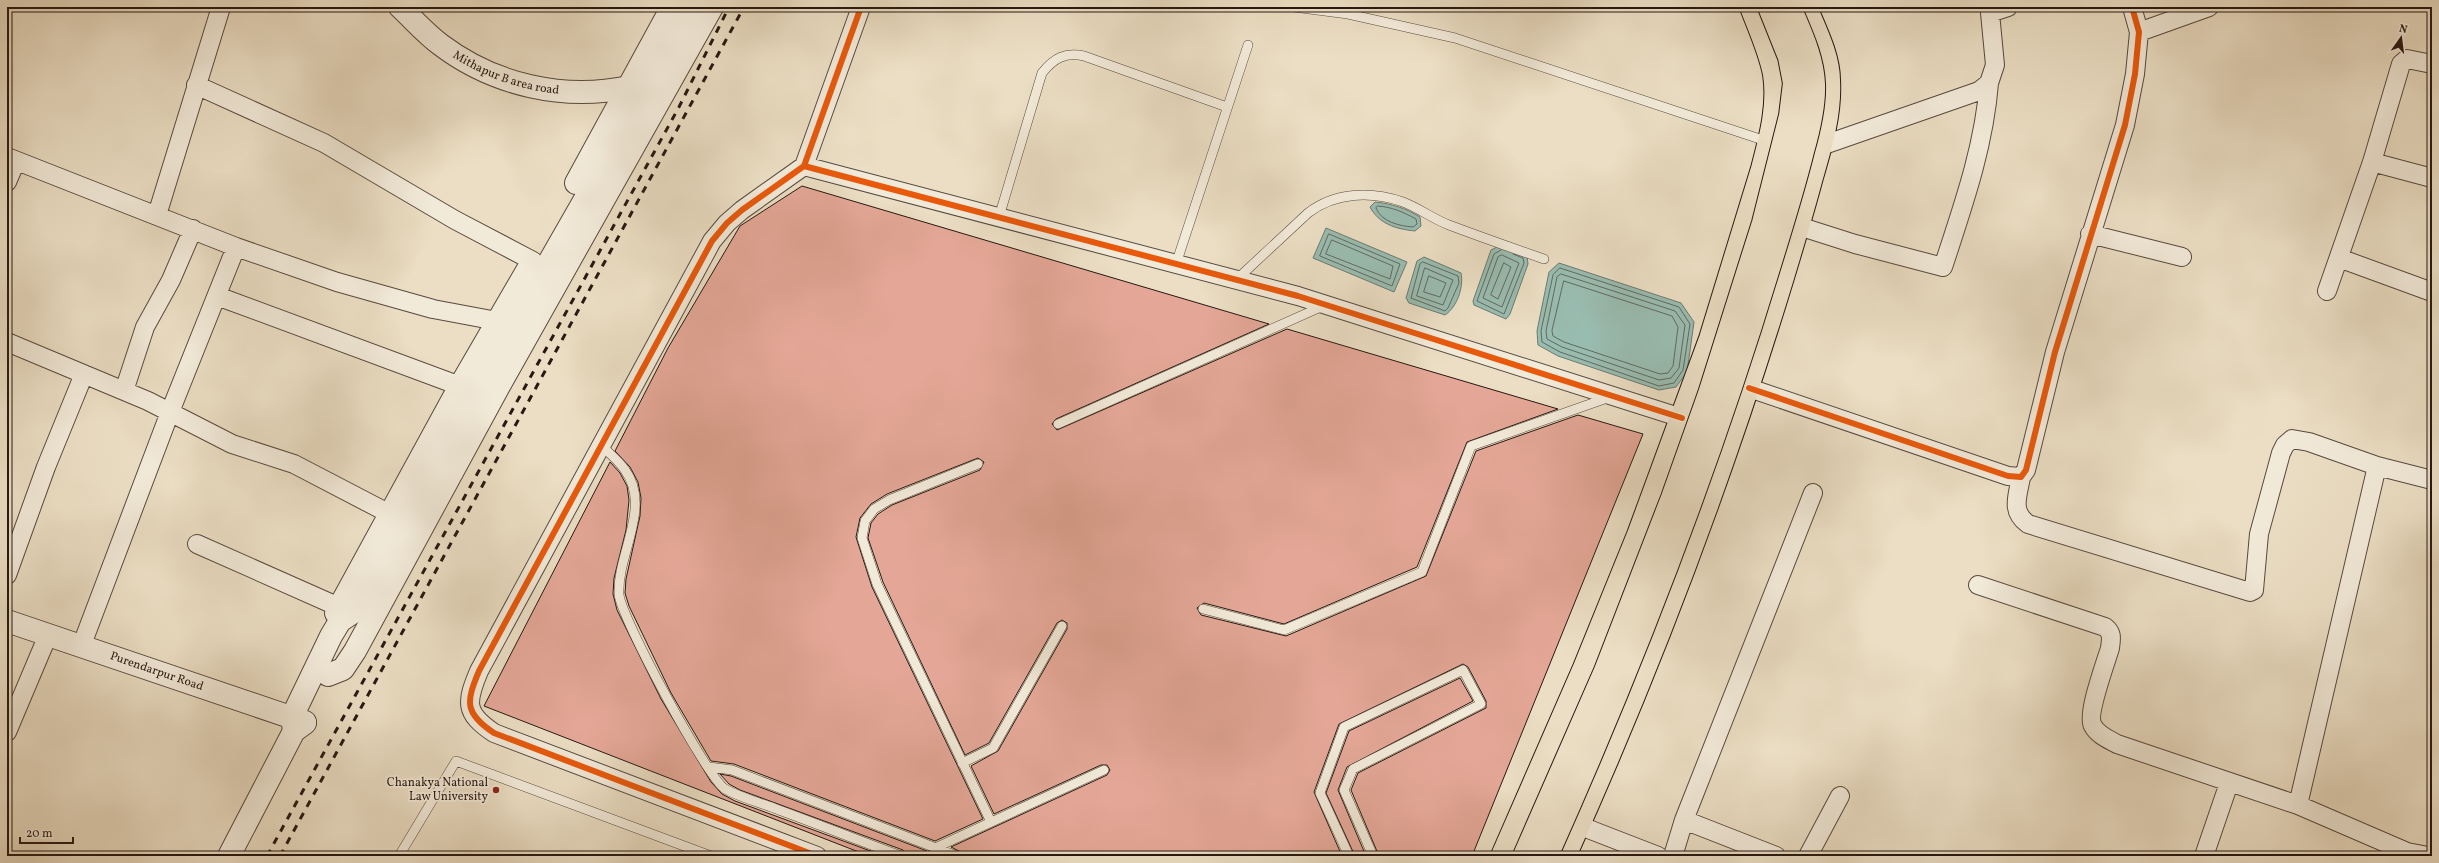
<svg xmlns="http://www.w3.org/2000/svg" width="2439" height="863" font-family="Vollkorn,serif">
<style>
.water{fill:#99bcb0;stroke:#6b7a71}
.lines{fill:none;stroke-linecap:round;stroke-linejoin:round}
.shore{stroke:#606a61;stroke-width:1}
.building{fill:#e4a797;stroke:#271812}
.service-casing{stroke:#584a3e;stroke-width:10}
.minor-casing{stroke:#584a3e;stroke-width:20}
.tertiary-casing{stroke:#584a3e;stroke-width:24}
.primary-casing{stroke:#271812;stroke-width:24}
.service{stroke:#f2ead9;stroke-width:9}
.minor{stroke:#f2ead9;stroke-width:18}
.tertiary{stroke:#f2ead9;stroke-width:22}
.primary{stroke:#ebdec4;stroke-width:22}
.rail{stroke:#271812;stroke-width:3;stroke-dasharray:7 7;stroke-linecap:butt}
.trunk-bridge-casing{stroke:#271812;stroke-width:24;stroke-linecap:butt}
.trunk-bridge{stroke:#ebdec4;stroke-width:22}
.cycleway-casing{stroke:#f2ead9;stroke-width:8}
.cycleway{stroke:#e8590c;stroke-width:6}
.poi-dot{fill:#8f2418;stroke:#f2ead9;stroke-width:1.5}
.labels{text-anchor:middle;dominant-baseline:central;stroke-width:3.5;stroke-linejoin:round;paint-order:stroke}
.street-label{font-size:12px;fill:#271812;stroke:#f2ead9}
.poi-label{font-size:12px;fill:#271812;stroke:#f2ead9;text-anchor:end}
</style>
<rect width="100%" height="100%" fill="#ebdec4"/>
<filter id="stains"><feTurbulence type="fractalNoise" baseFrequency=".005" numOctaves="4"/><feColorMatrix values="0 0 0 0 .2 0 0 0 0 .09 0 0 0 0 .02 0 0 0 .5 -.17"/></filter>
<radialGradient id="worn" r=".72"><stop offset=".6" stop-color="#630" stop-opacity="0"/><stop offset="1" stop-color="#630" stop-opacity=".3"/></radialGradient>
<path class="water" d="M1375 202C1393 204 1405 208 1420 217L1421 226 1415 231C1396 229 1379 224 1370 207Z
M1326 228 1407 262 1394 292 1313 258Z
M1501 245 1527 255 1528 264 1510 314 1506 319 1474 305 1473 301 1491 250Z
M1424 257 1461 273C1464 287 1457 307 1445 315L1409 303 1406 298 1417 261Z
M1559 263 1681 303 1694 322 1687 372 1676 387 1659 390 1558 356 1538 345 1537 331 1549 272Z"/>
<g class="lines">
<path class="shore" d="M1378 206C1392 207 1403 212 1416 219L1417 224 1413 227C1400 226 1381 222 1376 208Z
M1329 234 1400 264 1392 286 1320 256Z
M1332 240 1393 266 1390 279 1326 254Z
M1501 250 1494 254 1477 301 1504 314 1524 263 1523 258 1513 254
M1502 255 1519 263 1502 307 1483 298 1498 257Z
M1423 262 1458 276 1459 283 1448 308 1445 311 1411 298 1420 264Z
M1504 263 1511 267 1498 299 1491 295Z
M1425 268 1453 280 1443 305 1417 296Z
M1560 268 1679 307 1690 324 1683 370 1674 383 1659 386 1560 352 1542 342 1541 331 1553 275Z
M1561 274 1675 311 1685 325 1679 368 1671 378 1659 380 1562 347 1547 339 1546 331 1557 277Z
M1429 276 1446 283 1440 297 1424 292Z
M1564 281 1672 316 1678 327 1673 366 1668 373 1660 374 1564 342 1553 336 1552 331Z"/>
</g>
<path class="building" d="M802 186 1269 324 1056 419 1052 424 1057 430 1287 329 1558 409 1467 442 1417 567 1284 624 1204 603 1197 608 1201 615 1286 636 1426 576 1476 451 1578 415 1643 434 1472 856H1379L1351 790 1358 773 1486 708V701L1468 667 1463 664 1339 724 1314 792 1342 856H963L961 852 951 847 1107 775 1110 770 1107 765H1101L994 814 971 766 998 751 1067 629V623L1062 620 1057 623 989 743 965 755 883 582 868 538 871 523 878 514 892 505 980 470 984 462 978 458 887 494 871 504 860 518 856 537 872 587 983 819 935 841 734 764 711 761 671 693 629 606 625 593 626 579 640 516 641 498 638 482 630 467 615 451 668 348 740 226Z
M610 462 620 473 627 486 629 500 626 530 614 578 613 594 617 610 661 699 711 782 722 794 735 801 884 856H869L484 706Z
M1460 678 1473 701 1347 767 1338 790 1366 856H1355L1326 793 1349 731Z
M720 774 731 776 927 851 925 856H907L903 850 740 790 729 784Z"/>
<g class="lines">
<defs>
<path id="service" d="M1294 7 1348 14 1455 38 1769 142
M999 217 1042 73C1054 58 1065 52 1084 56L1227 107
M1176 264 1248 45
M1236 280 1308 213C1335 192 1371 191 1403 202 1419 208 1433 219 1449 225 1481 237 1512 248 1544 259
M1058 424 1323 306
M602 446C610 454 619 461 625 470 652 507 617 554 619 594 620 616 708 779 725 789 741 798 762 803 779 810 820 825 860 841 901 856
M978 464 889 500 874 509 865 521 862 538 877 584 991 822
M1203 609 1284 630 1422 572 1471 446 1610 397
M962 763 993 748 1062 626
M709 767 732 770 957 856
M399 856 456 761 711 856
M931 856 935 848 1104 770
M1349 856 1320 793 1344 727 1463 670 1481 704 1353 769 1344 790 1373 856"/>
<path id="minor" d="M2139 32 2209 7
M196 85 324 143 455 220 533 261
M1809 145 1821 146 1979 91 1989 83 1995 65 1990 13 2008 7
M7 157 236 247 337 282 433 309 497 321
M2372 162 2432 178
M804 166 1298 296 1682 418
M7 182 16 161
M157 215 221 7
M1786 222 1855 244 1943 267C1963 206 1984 147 1989 83
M2090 234 2182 257
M2339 258 2432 292
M2327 291 2372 162 2401 64 2407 59 2432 64
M217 296 460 386
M7 342 148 401 232 444 294 464 390 514
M1749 388 2008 476 2021 477 2026 470 2055 352 2125 125 2135 74 2139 32 2132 7
M124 391 145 327 171 280 193 229
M2021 477C2018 496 2010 511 2028 524L2250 592 2254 590 2259 534 2281 453 2285 445 2292 439 2309 442 2377 466 2432 480
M197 544 339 607
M7 575 46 467 84 374
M1978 585 2105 627C2113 633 2111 639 2110 648 2106 662 2086 715 2093 726 2098 735 2108 739 2117 744L2298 805 2407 852 2428 856
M81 647 170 412 236 247
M7 732 48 635
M2298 805 2377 466
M1578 825 1658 856
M817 856 494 733C464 713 466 702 479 671L712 241 727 223 742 210 804 166 861 7
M1673 856 1684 820
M1776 856 1684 820 1813 493
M1808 856 1840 796
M2204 856 2229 783"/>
<g id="tertiary">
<path id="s1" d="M400 7C414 20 426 34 441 45 494 85 564 101 629 87"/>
<path d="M576 183 672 7"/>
<path d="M336 613 460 386 528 269"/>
<path id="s2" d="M7 621 305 722"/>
<path d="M328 675 343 669 355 651 499 386 712 7"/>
<path d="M294 731 292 717 331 636 340 621 352 613 389 552 529 297 659 70 691 7"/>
<path d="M229 856 294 731 305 723"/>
</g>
<path id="primary" d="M1502 856 1584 668 1638 535 1710 339 1762 169C1770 138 1779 106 1774 74 1770 52 1759 28 1751 7
M1565 856C1650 668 1723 474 1783 277 1793 244 1803 211 1812 177 1821 146 1831 113 1829 80 1829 56 1815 29 1806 7"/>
</defs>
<use href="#service" class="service-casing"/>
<use href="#minor" class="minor-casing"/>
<use href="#tertiary" class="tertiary-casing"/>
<use href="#primary" class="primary-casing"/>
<use href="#service" class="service"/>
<use href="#minor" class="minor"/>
<use href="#tertiary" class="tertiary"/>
<use href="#primary" class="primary"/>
<path class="rail" d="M267 856 679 107 729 7
M280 856 744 7"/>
<defs>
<path id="trunk-bridge" d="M1524 856 1605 671 1672 498 1709 394 1763 223 1790 116 1794 83 1789 57 1769 7
M1547 856C1633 664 1708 469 1769 268 1781 229 1793 191 1803 151 1809 130 1815 106 1814 84 1813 57 1800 31 1790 7"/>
</defs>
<use href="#trunk-bridge" class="trunk-bridge-casing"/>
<use href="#trunk-bridge" class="trunk-bridge"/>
<defs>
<path id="cycleway" d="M804 166 1298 296 1682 418
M1749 388 2008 476 2021 477 2026 470 2055 352 2125 125 2135 74 2139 32 2132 7
M817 856 494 733C464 713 466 702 479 671L712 241 727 223 742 210 804 166 861 7"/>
</defs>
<use href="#cycleway" class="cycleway-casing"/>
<use href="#cycleway" class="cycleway"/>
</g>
<circle class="poi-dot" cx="496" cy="790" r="4"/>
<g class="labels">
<g class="street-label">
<text stroke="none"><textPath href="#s1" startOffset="128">Mithapur B area road</textPath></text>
<text stroke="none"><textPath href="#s2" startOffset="158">Purendarpur Road</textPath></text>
</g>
<g class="poi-label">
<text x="488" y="783">Chanakya National<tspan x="488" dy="14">Law University</tspan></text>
</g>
</g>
<rect width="2439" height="863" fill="none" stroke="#ebdec4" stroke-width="24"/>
<rect x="8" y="8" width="2423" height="847" fill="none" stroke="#271812" stroke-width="2"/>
<rect x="12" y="12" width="2415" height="839" fill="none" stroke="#271812"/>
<g transform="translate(2401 38) rotate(14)" stroke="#f2ead9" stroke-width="3" paint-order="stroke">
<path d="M0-3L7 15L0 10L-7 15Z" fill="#271812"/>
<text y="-6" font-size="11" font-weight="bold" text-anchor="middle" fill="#271812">N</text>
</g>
<path d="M20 837v6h53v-6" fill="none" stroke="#271812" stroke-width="2"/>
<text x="26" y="837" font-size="12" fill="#271812" stroke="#f2ead9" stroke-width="3" paint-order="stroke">20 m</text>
<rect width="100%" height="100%" filter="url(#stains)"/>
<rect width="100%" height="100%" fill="url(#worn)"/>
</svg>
